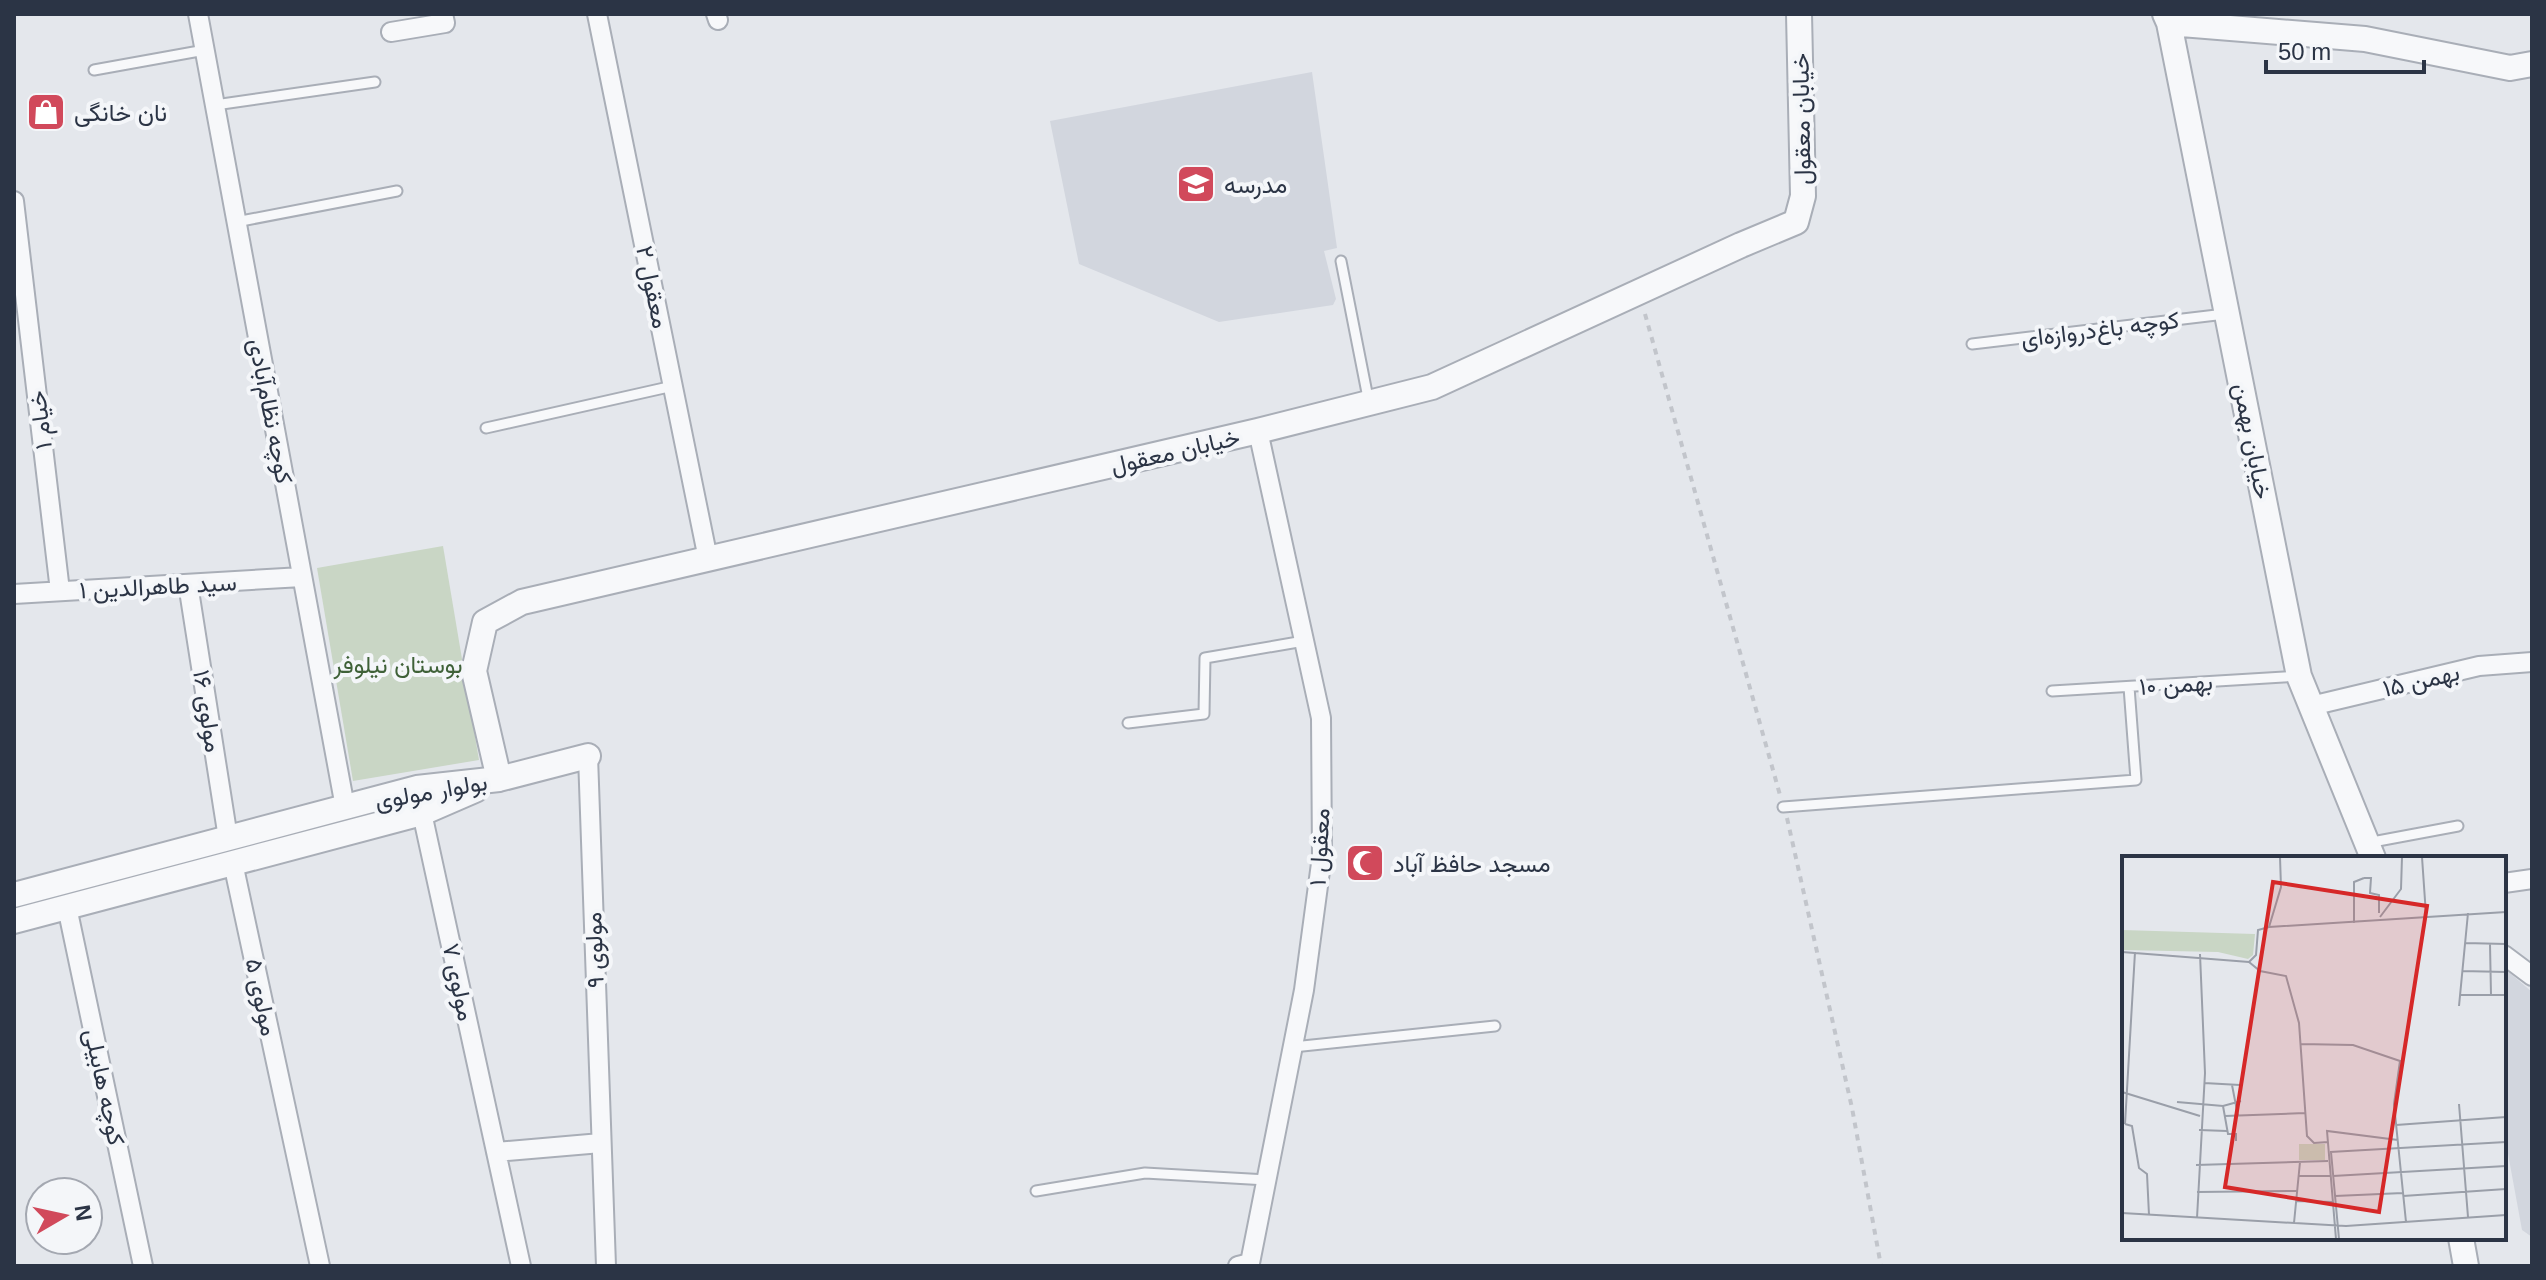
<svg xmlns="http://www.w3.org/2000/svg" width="2546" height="1280" font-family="Helvetica,Vazirmatn,sans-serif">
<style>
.built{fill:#d2d6de}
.green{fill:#c9d6c5}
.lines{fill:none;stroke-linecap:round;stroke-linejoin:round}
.service-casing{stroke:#a9aeb7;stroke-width:13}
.minor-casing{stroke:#a9aeb7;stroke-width:22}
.tertiary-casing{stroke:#a9aeb7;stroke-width:28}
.path{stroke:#c2c5cb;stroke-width:4;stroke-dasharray:6 6;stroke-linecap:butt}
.service{stroke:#f7f8fa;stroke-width:9}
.minor{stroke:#f7f8fa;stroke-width:18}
.tertiary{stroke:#f7f8fa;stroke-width:24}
.labels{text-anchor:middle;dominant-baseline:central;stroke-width:8;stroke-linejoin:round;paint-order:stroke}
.poi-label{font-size:24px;fill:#2b3445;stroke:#f4f6f9;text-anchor:start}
.street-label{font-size:24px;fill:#2b3445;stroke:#f4f6f9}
.park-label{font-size:24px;fill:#3f6138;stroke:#f4f6f9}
.inset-road{fill:none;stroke:#9a9fa9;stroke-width:2}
.view{fill:#d62828;fill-opacity:0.15;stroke:#d62828;stroke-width:4}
.inset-edge{fill:none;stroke:#2b3445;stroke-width:4}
</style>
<rect width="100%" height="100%" fill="#e4e7ec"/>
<path class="built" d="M1312 72 1337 248 1324 251 1336 299 1333 305 1219 322 1079 264 1050 121Z
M2504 968 2532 992V1237L2522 1230 2504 1132Z"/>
<path class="green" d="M443 546 479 760 353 781 317 568Z"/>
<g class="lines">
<defs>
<path id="service" d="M94 70 205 50
M215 105 375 82
M236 222 397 191
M1341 261 1369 403
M1972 344 2225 314
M486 428 673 386
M2052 691 2299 676
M1128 723 1204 714 1205 658 1304 641
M1783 807 2136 780 2129 687
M2367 843 2458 826
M1293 1047 1495 1026
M1036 1191 1145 1173 1267 1180"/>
<path id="minor" d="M198 14 345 807
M597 14 708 559
M716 14 718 20
M391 32 445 23 443 14
M14 201 60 591
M188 584 228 838
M14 594 302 577
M2311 706 2479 666 2532 662
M588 756 606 1266
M422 813 521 1266
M233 863 320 1266
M2504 883 2532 879
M67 907 143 1266
M2504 955 2532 976
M496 1152 601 1143
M1238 1266 1250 1263 1304 990 1322 856 1321 718 1258 431"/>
<path id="tertiary" d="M2165 14 2169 23 2299 676 2373 858
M2169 23 2365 39 2510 68 2532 64
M499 779 474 671 485 622 522 602 1258 431 1432 387 1741 245 1796 222 1803 196 1799 14
M14 895 417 788 499 779 588 756
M14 921 422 813 475 790
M2461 1238 2466 1266"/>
</defs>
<use href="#service" class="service-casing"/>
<use href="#minor" class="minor-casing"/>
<use href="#tertiary" class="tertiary-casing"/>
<path class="path" d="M1645 314 1780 795
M1787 818 1852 1108 1881 1266"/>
<use href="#service" class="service"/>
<use href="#minor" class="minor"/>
<use href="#tertiary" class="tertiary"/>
</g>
<defs>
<symbol id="shop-square" viewBox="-11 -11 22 22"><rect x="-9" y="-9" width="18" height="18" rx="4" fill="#d1495b" stroke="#f4f6f9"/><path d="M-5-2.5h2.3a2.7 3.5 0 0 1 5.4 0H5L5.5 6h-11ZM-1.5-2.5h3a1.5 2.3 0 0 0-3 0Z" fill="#fff"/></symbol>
<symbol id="school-square" viewBox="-11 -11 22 22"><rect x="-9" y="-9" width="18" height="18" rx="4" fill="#d1495b" stroke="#f4f6f9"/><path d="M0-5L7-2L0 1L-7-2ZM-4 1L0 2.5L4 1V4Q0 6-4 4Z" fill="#fff"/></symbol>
<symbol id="mosque-square" viewBox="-11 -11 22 22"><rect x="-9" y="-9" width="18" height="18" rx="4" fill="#d1495b" stroke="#f4f6f9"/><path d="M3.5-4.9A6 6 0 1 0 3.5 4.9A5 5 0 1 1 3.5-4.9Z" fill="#fff"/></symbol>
</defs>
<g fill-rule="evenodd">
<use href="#shop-square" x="24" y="90" width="44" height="44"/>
<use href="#school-square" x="1174" y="162" width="44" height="44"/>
<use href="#mosque-square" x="1343" y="841" width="44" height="44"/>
</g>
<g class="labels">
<g class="poi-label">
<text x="74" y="112">نان خانگی</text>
<text x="1224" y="184">مدرسه</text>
<text x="1393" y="863">مسجد حافظ آباد</text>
</g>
<g class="street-label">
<text transform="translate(1801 119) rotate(-91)">خیابان معقول</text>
<text transform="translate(653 287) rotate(78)">معقول ۲</text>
<text transform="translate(2100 329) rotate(-7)">کوچه باغ‌دروازه‌ای</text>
<text transform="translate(271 411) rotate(79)">کوچه نظام‌آبادی</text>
<text transform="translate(40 420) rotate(-97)">خیام ۱</text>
<text transform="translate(2253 441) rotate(79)">خیابان بهمن</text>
<text transform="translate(1175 451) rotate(-13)">خیابان معقول</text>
<text transform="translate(158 586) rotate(-3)">سید طاهرالدین ۱</text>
<text transform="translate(2421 680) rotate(-13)">بهمن ۱۵</text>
<text transform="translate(2176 684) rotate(-4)">بهمن ۱۰</text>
<text transform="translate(208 711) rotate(81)">مولوی ۱۶</text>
<text transform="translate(431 791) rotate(-10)">بولوار مولوی</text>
<text transform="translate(1319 847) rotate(-87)">معقول ۱</text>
<text transform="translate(594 950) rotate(-92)">مولوی ۹</text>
<text transform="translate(459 982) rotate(78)">مولوی ۷</text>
<text transform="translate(262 997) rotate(78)">مولوی ۵</text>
<text transform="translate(105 1087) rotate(78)">کوچه هابیلی</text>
</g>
<g class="park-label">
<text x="398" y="664">بوستان نیلوفر</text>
</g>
</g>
<g transform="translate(2122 856)">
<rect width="384" height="384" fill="#e4e7ec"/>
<path d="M0 74 133 78 131 99 126 103 96 96 0 94ZM177 288H203V304H177Z" fill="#c9d6c5"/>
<path class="inset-road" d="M300 1 304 59M242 22H249L248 37 257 39V57M258 61 279 33 280 1M232 67V26L242 22M147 71 159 31 158 1M343 87 384 88M368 88 369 139M0 96 127 106M127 106 134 99 136 74 147 71 384 56M127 106 138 115 164 120 177 167 185 280 192 287 206 286M340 115 384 116M338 139H384M337 150 346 57M179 188 231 189 278 205 272 248 284 366M82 227 118 229M110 229 116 260M0 236 78 260M55 246 101 250 119 245M337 248 346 361M101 250 106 278H114V285M103 260 183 257M3 268 13 96M3 268 10 270 17 312 25 318 27 359M274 269 384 261M77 274 105 275M208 296 384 286M209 296 217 383M74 309 206 305M176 320H208M211 320 384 310M75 336 175 335M213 340 281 337M281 340 384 333M174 345 211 346M0 357 224 370 384 359M75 362 83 217 78 98M172 367 178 306M214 383 205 275 276 284"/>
<path class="view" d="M151 26 305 50 257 356 103 331Z"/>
<rect width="384" height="384" class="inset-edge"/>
</g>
<rect width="2546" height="1280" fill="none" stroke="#2b3445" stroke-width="32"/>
<g transform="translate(64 1216) rotate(81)"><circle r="38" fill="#f4f6f9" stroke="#a4a8b1" stroke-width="2"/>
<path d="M0-6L14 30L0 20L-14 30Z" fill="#d1495b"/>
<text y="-12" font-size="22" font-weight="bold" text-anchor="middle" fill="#2b3445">N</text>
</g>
<path d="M2266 60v12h158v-12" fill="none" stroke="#2b3445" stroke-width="4"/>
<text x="2278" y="60" font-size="24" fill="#2b3445" stroke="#f4f6f9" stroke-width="6" paint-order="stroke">50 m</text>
</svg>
